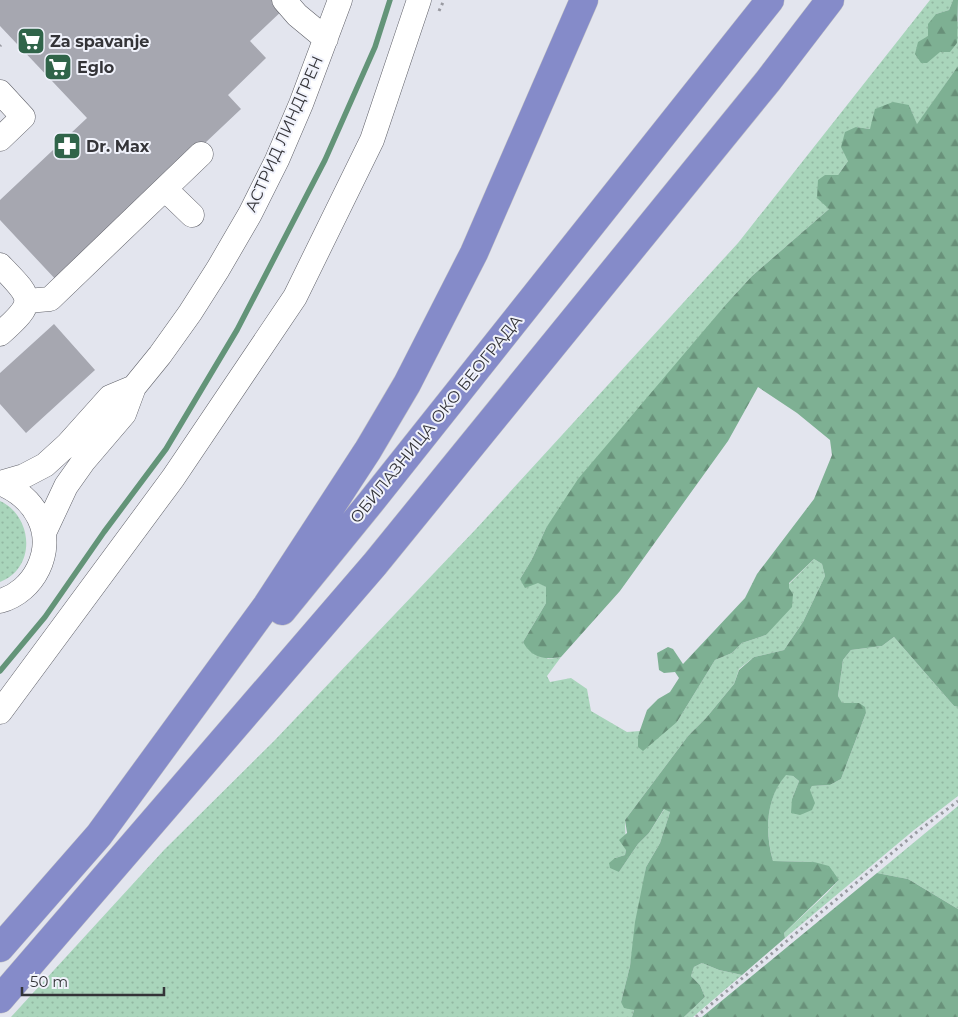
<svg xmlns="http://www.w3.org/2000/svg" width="958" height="1017" font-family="Montserrat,sans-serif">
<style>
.grass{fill:url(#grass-dots)}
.forest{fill:url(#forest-firs)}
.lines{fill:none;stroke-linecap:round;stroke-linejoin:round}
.stream{stroke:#639478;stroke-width:5.5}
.building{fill:#a6a7b0}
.minor-casing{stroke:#5f6068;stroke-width:25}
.highway-casing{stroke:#c2c2c3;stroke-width:29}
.path{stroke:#999aa1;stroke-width:3;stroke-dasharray:2.5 4;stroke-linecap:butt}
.minor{stroke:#fff;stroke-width:24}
.highway{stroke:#858bc9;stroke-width:28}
.labels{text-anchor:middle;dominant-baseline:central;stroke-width:4;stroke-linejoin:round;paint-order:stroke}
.poi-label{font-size:16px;font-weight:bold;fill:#343438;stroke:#f0f2fb;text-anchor:start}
.street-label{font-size:16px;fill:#343438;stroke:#f0f2fb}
</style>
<defs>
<pattern id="grass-dots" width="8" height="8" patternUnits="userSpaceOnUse" patternTransform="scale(1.25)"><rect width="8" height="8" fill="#a9d5bb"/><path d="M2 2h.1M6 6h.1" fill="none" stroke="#92b7a2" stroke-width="1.8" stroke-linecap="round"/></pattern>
<pattern id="forest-firs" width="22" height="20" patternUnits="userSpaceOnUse" patternTransform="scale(1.25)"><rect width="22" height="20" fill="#7eb093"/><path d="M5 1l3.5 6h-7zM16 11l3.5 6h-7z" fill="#689079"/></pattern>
</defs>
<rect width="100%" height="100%" fill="#e3e5ee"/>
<path class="grass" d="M930 0H953L949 10 936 14 940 52 957 43 956 23 958 21V66L917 125 909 105 870 129 856 127 848 161 838 175H825L829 209 752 276 728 302 546 528 532 559 520 579 538 582 546 587V603L523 642 548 659 561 657 547 676 550 682 571 678 587 689 591 711 627 732 640 731 638 736 677 722 715 660 732 653 742 643 766 635 789 588V584L814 559 822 564 825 576 803 622 784 650 754 657 739 669 734 684 706 718 688 736 625 820 626 850 625 855 615 858 619 872 638 844 649 833 665 808 670 812 660 843 646 867 630 966 621 1002 634 1010 632 1017H11L164 850 274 741 476 529 738 243Z
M0 501C33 516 37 568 0 582Z
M894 637 954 706 958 707V796L914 830 785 938 784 933 827 893 839 880 814 862 773 861C765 832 765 799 786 774L793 776 799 781 792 799 810 790 812 786 830 785 841 779 866 713 859 703H841L838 696 843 660 851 650 882 646Z
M958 806V909L908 879 877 873Z
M702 963 719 970 742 975 693 1017H684L705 997 700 985 691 976 694 967Z"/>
<path class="forest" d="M953 0H958L957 43 950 52H940L927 63H921L915 54 918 42 928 36V24L936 14 949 10Z
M958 66V707L954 706 894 637 882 646 851 650 843 660 838 696 842 703H859L865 707 866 713 841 779 830 785 812 786 810 790 815 803 812 810 800 815 791 813 792 799 799 781 793 776 786 775C765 799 765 833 773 861L814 862 829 866 839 880 784 933 785 938 742 975 719 970 702 963 694 967 691 976 700 985 705 997 684 1017H632L634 1010 624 1008 621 1002 630 966 635 922 646 867 660 843 670 812 664 809 649 833 638 844 619 872 610 868 609 863 615 858 625 855 626 850 619 840 627 833 625 820 688 736 706 718 734 684 739 670 754 657 784 650 803 622 825 576 822 564 814 559 789 583V588L793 594 792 607 766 635 742 643 732 653 715 660 677 722 643 751 638 747V736L647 710 658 699 670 692 679 678 675 672 664 673 659 670 657 653 668 647 673 649 683 664 745 598 757 574 814 499 832 455 830 440 797 413 758 387 728 441 620 591 561 657C544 660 532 658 523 642L546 603V587L538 583 525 588 520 579 532 559 546 528 578 479 728 302 752 276 829 209 817 198 818 180 825 175H838L848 161 841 147 845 132 856 127 870 129 875 109 893 102 909 105 917 124Z
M877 873 908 879 958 909V1017H702Z"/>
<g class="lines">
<path class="stream" d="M0 671 45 617 104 532 166 449 237 330 325 160 375 47 390 0"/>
</g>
<path class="building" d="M0 0H279L286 7 250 41 266 58 228 95 241 109 58 282 0 220V200L87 118 0 26Z
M54 324 95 370 26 433 0 404V373Z"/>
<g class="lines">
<defs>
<path id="minor" d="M284 0 297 15 326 39
M0 92 23 117 0 139
M165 189 192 215
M0 265C33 299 37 301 0 334
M27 301 50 299 201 154
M0 483 24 476 45 465 67 445 110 397 134 387
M0 483C17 490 31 501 39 518 55 551 34 592 0 601
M44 533 66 486 83 462 124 414 134 387 160 355 190 313 218 269 250 214 277 160 301 104 340 0
M0 712 173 478 295 297 372 140 419 0"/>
<path id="highway" d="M282 611 370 503 770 0
M0 948 99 835 267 605 368 450 407 384 474 253 584 0
M0 999 375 564 768 81 830 0"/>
</defs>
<use href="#minor" class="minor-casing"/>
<use href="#highway" class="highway-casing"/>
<path class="path" d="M439 11 444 0
M0 46 1 45
M696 1017 917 832 958 801"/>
<use href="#minor" class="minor"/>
<use href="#highway" class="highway"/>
</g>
<defs>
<symbol id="supermarket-square" viewBox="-11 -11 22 22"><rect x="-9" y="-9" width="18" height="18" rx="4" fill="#306449" stroke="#f0f2fb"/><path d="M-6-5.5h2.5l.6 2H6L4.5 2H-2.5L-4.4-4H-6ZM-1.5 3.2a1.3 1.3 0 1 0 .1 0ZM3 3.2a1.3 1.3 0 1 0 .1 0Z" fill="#fff"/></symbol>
<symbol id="pharmacy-square" viewBox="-11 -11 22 22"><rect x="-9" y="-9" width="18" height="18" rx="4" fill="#306449" stroke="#f0f2fb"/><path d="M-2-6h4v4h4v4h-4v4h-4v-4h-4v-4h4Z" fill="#fff"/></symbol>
</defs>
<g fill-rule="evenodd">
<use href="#supermarket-square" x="15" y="25" width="32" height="32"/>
<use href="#supermarket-square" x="42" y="51" width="32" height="32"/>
<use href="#pharmacy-square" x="51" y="130" width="32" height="32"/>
</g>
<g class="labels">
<g class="poi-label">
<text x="50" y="41">Za spavanje</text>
<text x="77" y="67">Eglo</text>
<text x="86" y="146">Dr. Max</text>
</g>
<g class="street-label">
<text transform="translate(284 134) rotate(-66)">АСТРИД ЛИНДГРЕН</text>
<text transform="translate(436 419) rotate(-51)">ОБИЛАЗНИЦА ОКО БЕОГРАДА</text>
</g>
</g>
<path d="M22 987v8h142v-8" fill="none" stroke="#343438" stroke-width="2.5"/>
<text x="30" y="987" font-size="15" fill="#343438" stroke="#f0f2fb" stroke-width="4" paint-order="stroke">50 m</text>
</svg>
